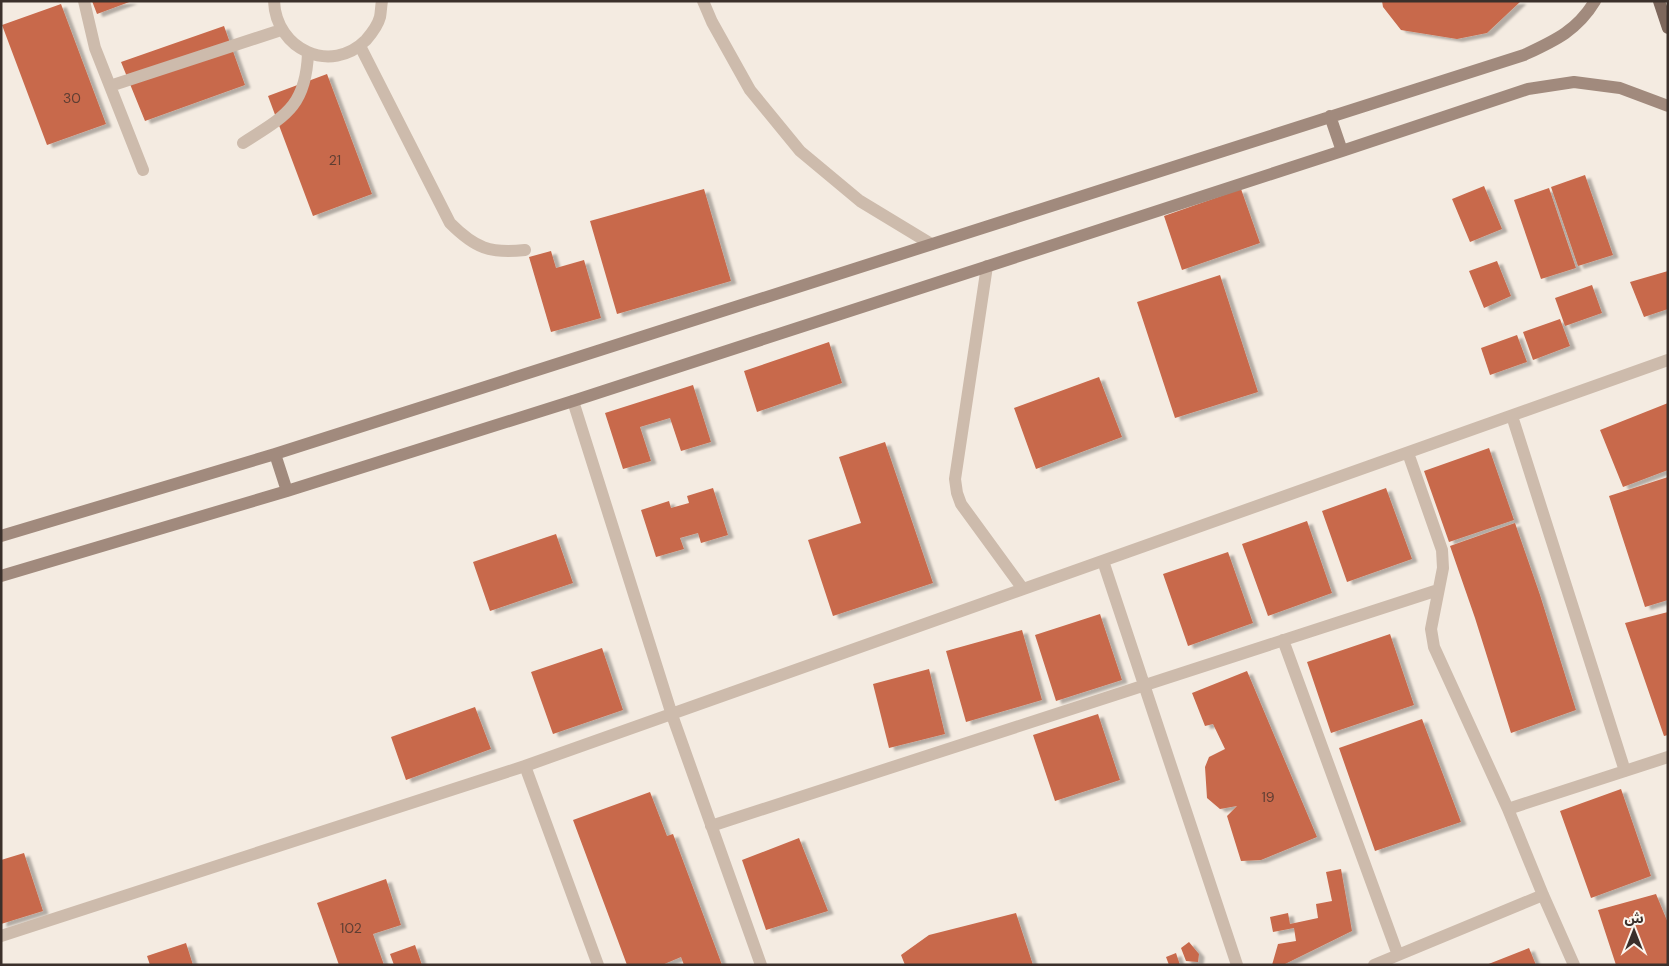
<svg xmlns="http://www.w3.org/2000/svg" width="1669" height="966" font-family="'DM Sans','Noto Sans Arabic',sans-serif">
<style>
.building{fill:#c8694b;filter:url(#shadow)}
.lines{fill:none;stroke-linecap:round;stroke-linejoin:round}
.street{stroke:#cdbbac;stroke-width:12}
.secondary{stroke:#a18a7d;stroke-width:12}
.primary{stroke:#7d675c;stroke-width:12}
.labels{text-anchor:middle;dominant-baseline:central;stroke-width:4.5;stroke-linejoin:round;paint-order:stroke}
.number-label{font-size:14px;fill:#5e3e33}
</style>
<defs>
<filter id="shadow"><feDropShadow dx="5.5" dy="3" stdDeviation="1" flood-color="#0004"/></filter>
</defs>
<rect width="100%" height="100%" fill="#f4ebe1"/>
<path class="building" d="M92 1H132L97 14Z
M1382 1H1521L1487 33 1457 39 1401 30 1383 7Z
M61 4 106 124 47 145 2 25Z
M224 26 245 85 145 121 121 62Z
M327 74 372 194 313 216 268 96Z
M1585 175 1613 255 1578 266 1551 187Z
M1484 186 1502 229 1470 242 1452 199Z
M1549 188 1576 268 1541 279 1514 200Z
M704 189 731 281 617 314 590 221Z
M1241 189 1260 243 1182 270 1164 216Z
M551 251 556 268 584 260 601 318 551 332 529 257Z
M1497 261 1511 296 1484 308 1469 271Z
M1668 271V309L1644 317 1630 282Z
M1220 275 1258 392 1175 418 1137 302Z
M1592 285 1602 313 1565 326 1555 298Z
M1560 319 1570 346 1533 360 1523 332Z
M1517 335 1527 362 1490 375 1481 348Z
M829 342 842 383 757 412 744 371Z
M1099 377 1122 437 1036 469 1014 408Z
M693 385 711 442 681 451 670 418 640 427 651 461 623 469 605 413Z
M1668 403V470L1623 487 1600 430Z
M885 442 933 583 833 616 808 540 861 523 839 457Z
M1489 448 1514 520 1449 542 1424 471Z
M1668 477V600L1645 607 1609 496Z
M713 488 728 535 701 543 698 533 680 538 684 549 656 557 641 510 669 501 671 508 689 503 687 496Z
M1386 488 1412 559 1347 582 1322 511Z
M1307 521 1332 593 1268 616 1242 544Z
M1515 523 1540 595 1576 710 1511 733 1475 618 1450 546Z
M556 534 573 583 490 611 473 562Z
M1228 552 1253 623 1188 646 1163 574Z
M1668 612V735L1664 736 1625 623Z
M1100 614 1122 680 1056 701 1035 635Z
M1022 630 1042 700 966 722 946 651Z
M1390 634 1414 705 1331 733 1307 662Z
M602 648 623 710 553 734 531 672Z
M929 669 945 734 889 748 873 684Z
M1247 671 1317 837 1261 860 1241 861 1227 816 1237 806 1220 809 1207 798 1205 767 1209 757 1225 749 1213 724 1205 726 1192 693Z
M475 707 491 749 406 780 391 737Z
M1098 714 1120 780 1055 801 1033 735Z
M1422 719 1461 822 1375 851 1339 748Z
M1621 789 1651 876 1591 898 1560 811Z
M650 792 667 836 673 834 722 965H684L681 957 662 965H627L573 820Z
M799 838 828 911 766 930 742 860Z
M24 853 43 911 1 924V860Z
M1341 869 1352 931 1283 965H1272L1278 944 1296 941 1294 928 1273 932 1270 917 1288 913 1290 924 1318 918 1316 904 1332 901 1326 872Z
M386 879 401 925 373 934 384 965H339L317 903Z
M1656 894 1668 923V965H1616L1598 910Z
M1016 913 1033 965H905L901 955 929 935Z
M1189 942 1199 954 1198 962 1186 961 1181 948Z
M186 943 193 965H150L147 956Z
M415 945 422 965H394L390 954Z
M1529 948 1536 965H1486Z
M1176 953 1180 965H1169L1166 957Z"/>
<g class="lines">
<path class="street" d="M84 1 95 48 143 170
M274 1C276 50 331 75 366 40 372 33 378 25 380 17 381 12 381 6 382 1
M703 1 712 22 750 90 800 151 860 201 931 244
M360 46 450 223C475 248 490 254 525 250
M110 86 281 30
M243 143C285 116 306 107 308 53
M987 266 955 479 957 493 961 504 1023 589
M573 401 672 715 761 965
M1512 416 1625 771
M1408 453 1442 550 1443 568 1431 629 1434 647 1508 809 1543 895 1574 965
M1103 561 1237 965
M1283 640 1398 955
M525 766 598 965
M1508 809 1668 757
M711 826 1438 590
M1 936 525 766 1668 360
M1374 965 1543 895"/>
<path class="secondary" d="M1330 116 1342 151
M275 454 287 491
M1 536 275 454 1524 55C1554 41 1577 31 1595 1
M1 576 287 491 573 401 1342 151 1528 89 1574 82 1620 88 1668 106"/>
<path class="primary" d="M1659 1 1668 28"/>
</g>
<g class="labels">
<g class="number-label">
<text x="72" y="98">30</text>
<text x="335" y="160">21</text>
<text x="1268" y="797">19</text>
<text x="351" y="928">102</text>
</g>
</g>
<rect width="1669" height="966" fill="none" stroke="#3b302b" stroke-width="5"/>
<g transform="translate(1634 931)" stroke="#fbf5ee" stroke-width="4" paint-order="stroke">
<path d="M0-4L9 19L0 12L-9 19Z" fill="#3b302b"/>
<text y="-8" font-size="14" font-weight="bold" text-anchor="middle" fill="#3b302b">ش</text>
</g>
</svg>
